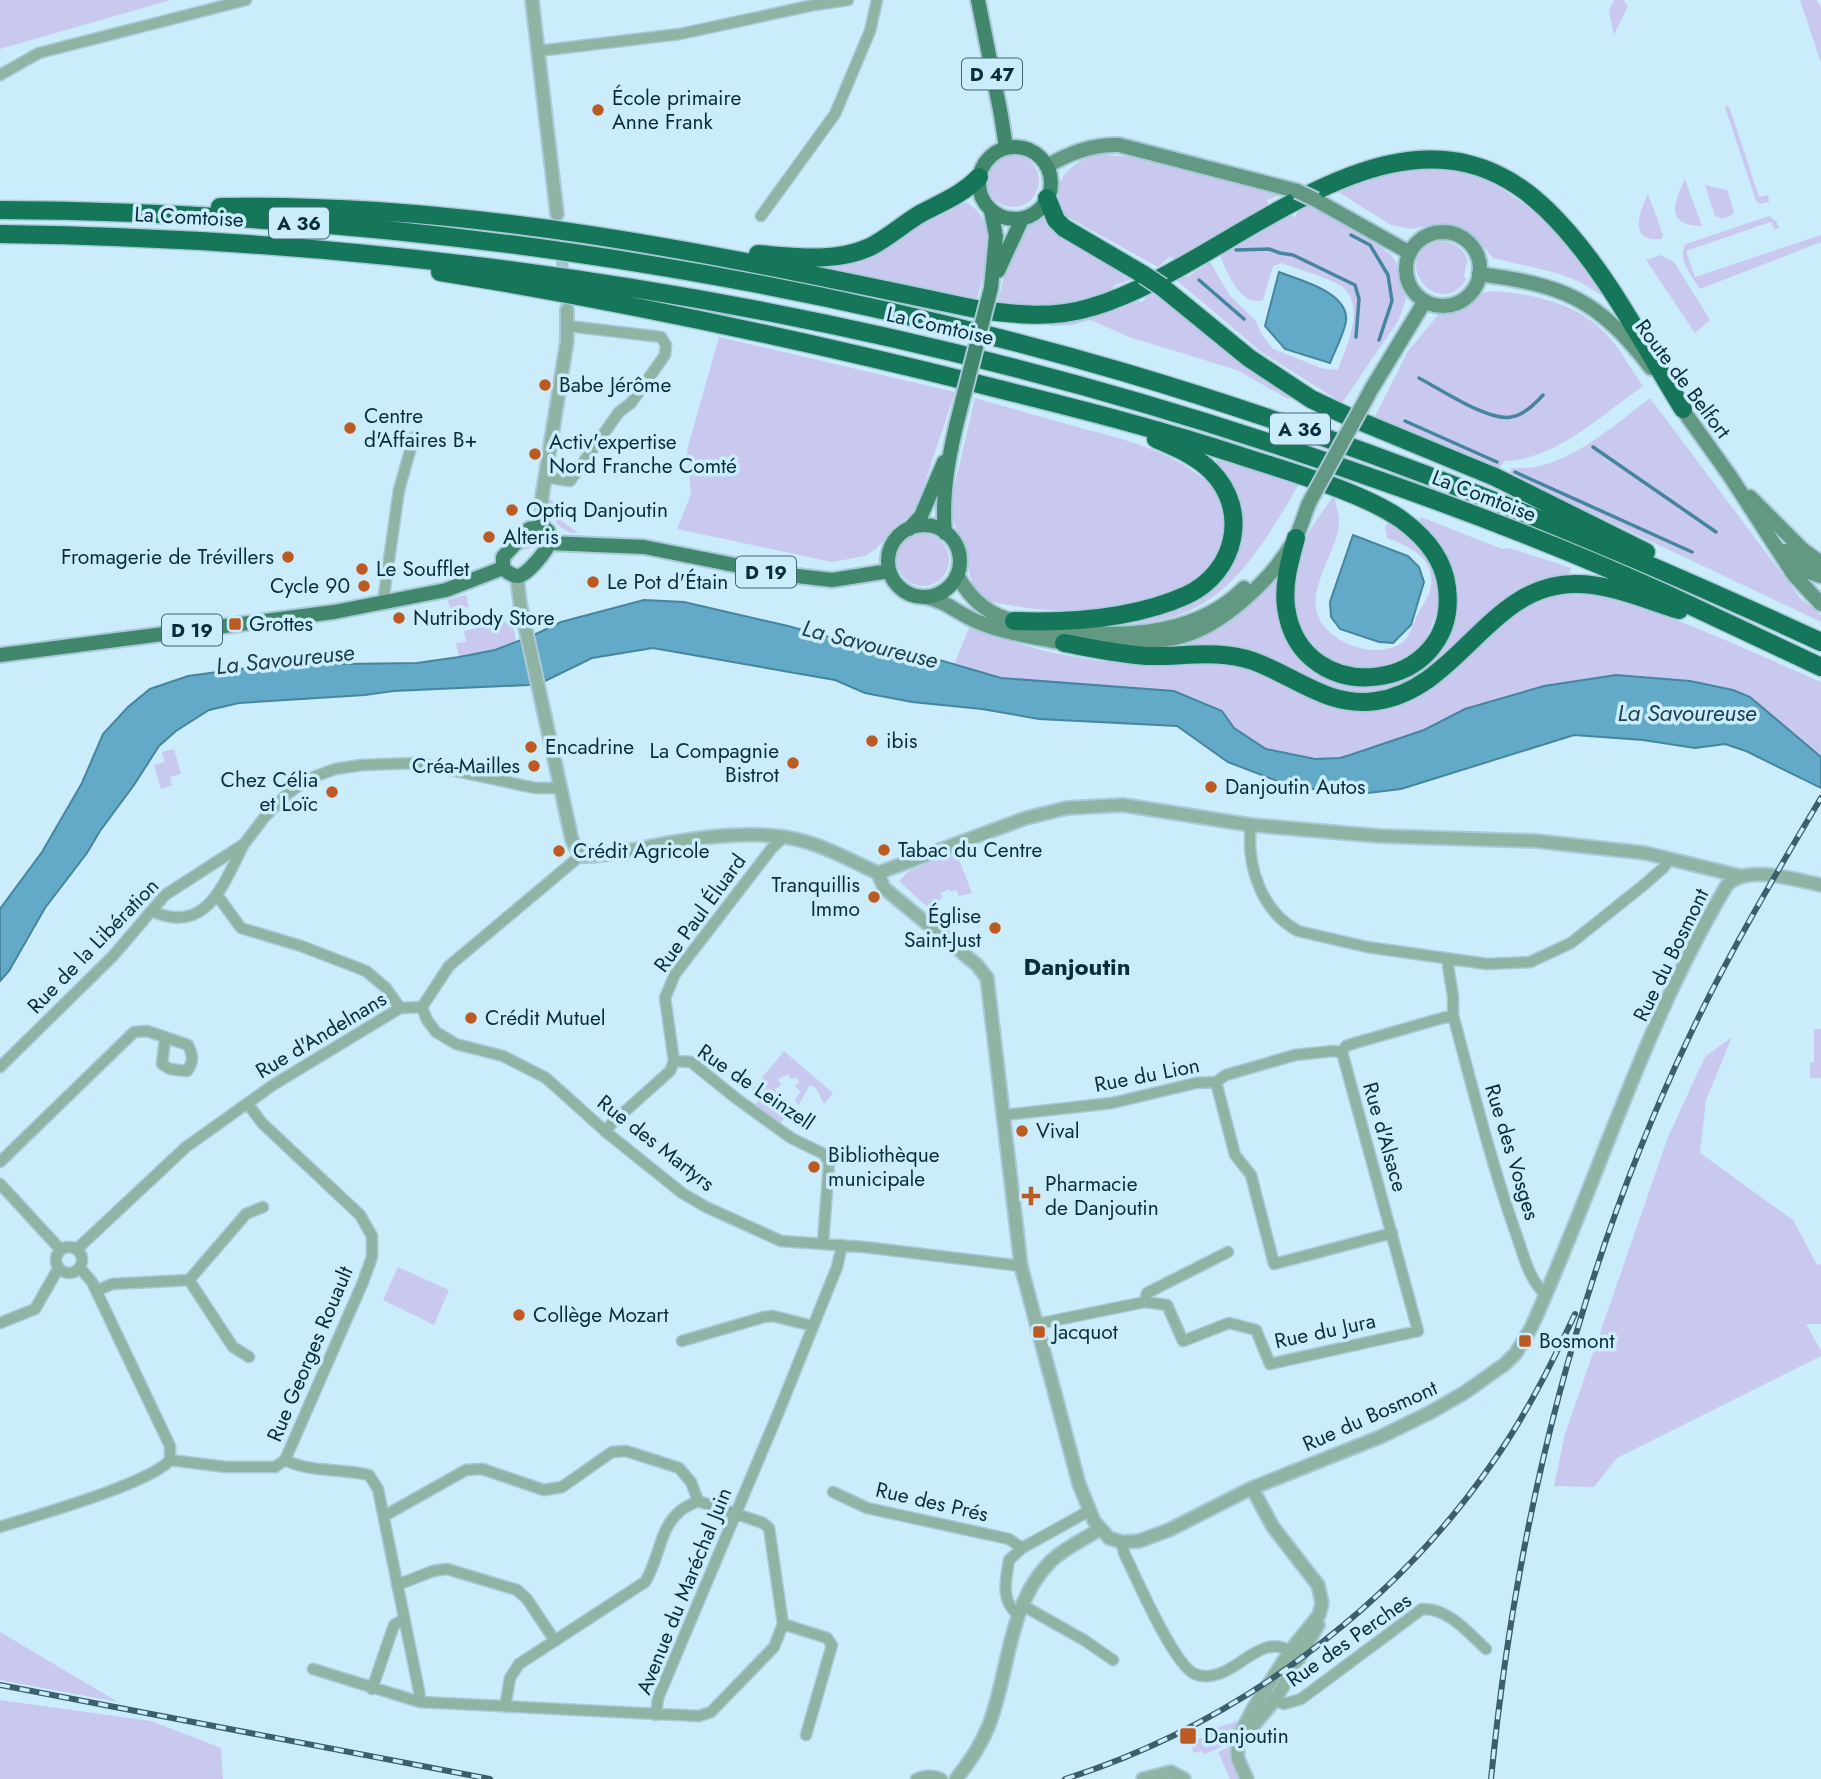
<svg xmlns="http://www.w3.org/2000/svg" width="1821" height="1779" font-family="Jost,sans-serif">
<style>
.green{fill:#c9c8ef}
.water{fill:#62aac8;stroke:#46859e;stroke-width:2}
.lines{fill:none;stroke-linecap:round;stroke-linejoin:round}
.stream{stroke:#46859e;stroke-width:3.5}
.tertiary-tunnel{stroke:#a4c6d4;stroke-width:12;stroke-dasharray:12 6;stroke-linecap:butt}
.minor-casing{stroke:#a8cad8;stroke-width:13}
.tertiary-casing{stroke:#a8cad8;stroke-width:16}
.secondary-casing{stroke:#a8cad8;stroke-width:18}
.primary-casing{stroke:#a8cad8;stroke-width:18}
.motorway-casing{stroke:#a8cad8;stroke-width:21}
.minor{stroke:#90b3a3;stroke-width:10}
.tertiary{stroke:#90b3a3;stroke-width:12}
.secondary{stroke:#639983;stroke-width:14}
.primary{stroke:#40876c;stroke-width:14}
.motorway{stroke:#157659;stroke-width:18}
.rail-casing{stroke:#3a606e;stroke-width:6}
.rail{stroke:#cbecfa;stroke-width:3.5;stroke-dasharray:10;stroke-linecap:butt}
.secondary-bridge-casing{stroke:#a8cad8;stroke-width:18;stroke-linecap:butt}
.primary-bridge-casing{stroke:#a8cad8;stroke-width:18;stroke-linecap:butt}
.motorway-bridge-casing{stroke:#a8cad8;stroke-width:21;stroke-linecap:butt}
.secondary-bridge{stroke:#639983;stroke-width:14}
.primary-bridge{stroke:#40876c;stroke-width:14}
.motorway-bridge{stroke:#157659;stroke-width:18}
.poi-dot{fill:#bd5a21;stroke:#cbecfa;stroke-width:2.5}
.labels{text-anchor:middle;dominant-baseline:central;stroke-width:7;stroke-linejoin:round;paint-order:stroke}
.shield{fill:#cbecfa;stroke:#416775;stroke-width:2}
.shield-label{font-size:19px;font-weight:bold;fill:#062e3c}
.poi-label{font-size:21px;fill:#062e3c;stroke:#cbecfa;text-anchor:start}
.street-label{font-size:21px;fill:#062e3c;stroke:#cbecfa}
.water-label{font-size:23px;font-style:italic;fill:#1c3e4b;stroke:#cbecfa}
.quarter-label{font-size:24px;font-weight:bold;fill:#062e3c;stroke:#cbecfa}
</style>
<rect width="100%" height="100%" fill="#cbecfa"/>
<path class="green" d="M0 0H171L0 49Z
M1614 0H1623L1628 6 1614 35 1609 11Z
M1800 0H1816L1821 7V63Z
M1729 106 1759 197 1768 195 1769 202 1760 204 1756 201 1725 107Z
M1099 154 1131 157 1280 195 1267 200 1269 205 1176 259 1169 257 1158 267 1064 215C1044 187 1071 160 1099 154Z
M987 181a26 26 0 1 1 52 0a26 26 0 1 1-52 0Z
M1414 165 1483 176 1559 228 1614 303 1580 282 1557 273 1493 258 1473 234 1455 225 1441 223 1411 229 1391 225 1335 190 1353 186 1356 179Z
M1685 179 1702 226C1665 225 1673 204 1685 179Z
M1705 185 1727 190 1734 211 1732 215 1722 219 1715 216Z
M1648 194 1663 235 1661 239C1627 242 1640 212 1648 194Z
M966 202C1002 223 985 267 977 299L814 265Z
M1302 206H1308L1368 238 1391 255 1396 262 1406 299 1398 321 1342 403 1260 351 1174 278 1189 276 1210 262 1230 296 1256 321 1261 333 1273 349 1324 369 1338 370C1346 346 1366 309 1343 287 1335 280 1294 268 1282 263L1273 266 1263 300C1241 308 1226 271 1220 255L1222 251 1291 213 1294 218Z
M1043 215 1050 226 1135 278 1115 285 1108 292 1072 302 1031 307 997 304 1011 251 1022 227Z
M1769 216 1776 221 1779 228 1774 229 1771 222 1686 251 1695 277 1821 235V242L1700 289C1692 276 1676 259 1686 244Z
M1437 241C1453 241 1464 247 1468 262L1466 265 1464 276 1466 280C1439 322 1387 259 1437 241Z
M1660 255 1674 262 1710 320 1695 333 1646 260Z
M1153 291 1251 370 1294 397 1288 399 1237 370 1132 338 1090 320 1072 325 1050 326 1047 321 1132 300 1142 302Z
M1492 291C1534 294 1579 303 1608 336 1621 350 1631 370 1643 386 1603 414 1555 460 1505 461L1498 469 1375 417 1408 351 1438 315 1460 308 1482 293Z
M719 337 955 392 915 512 897 525 876 549 865 556 832 562 677 529 691 494 687 450Z
M975 398C1012 409 1050 419 1088 430 1119 438 1154 447 1182 464 1193 471 1208 481 1216 491 1234 516 1224 558 1200 577 1192 584 1180 587 1171 591 1119 610 1070 616 1014 606 1004 604 993 604 984 597 967 585 970 568 965 550 960 534 951 522 950 505Z
M1650 398 1800 598 1821 615V622L1509 474 1512 468C1562 473 1613 426 1650 398Z
M1217 454 1299 484C1266 540 1230 607 1160 620 1142 624 1123 624 1106 625L1223 574 1237 553 1240 537 1236 494 1229 478 1216 464Z
M1334 495C1335 503 1339 513 1339 521 1340 545 1311 582 1316 609 1322 642 1376 662 1403 642 1410 636 1414 622 1418 614 1422 606 1428 598 1430 590 1438 560 1410 546 1387 538L1385 527 1389 520C1399 528 1413 536 1422 546 1433 558 1441 584 1440 601 1440 605 1437 611 1435 616 1432 623 1430 634 1425 640 1398 675 1337 677 1308 642 1287 618 1293 568 1305 540 1312 524 1325 509 1334 495Z
M553 500 562 521 578 533C559 533 551 518 548 501Z
M1421 517 1502 549 1509 548 1571 568 1568 577 1538 582 1508 597 1427 674 1387 691 1358 694 1328 689 1287 668 1148 649 1280 568 1286 631 1354 683 1440 649 1449 633 1456 599 1454 574 1448 557 1436 539 1419 522Z
M897 560a26 26 0 1 1 52 0a26 26 0 1 1-52 0Z
M539 534 543 541 540 546 514 552 531 536Z
M1561 593C1602 592 1638 606 1676 620 1725 639 1773 661 1821 682V757L1814 753 1465 709 1424 730 1350 755 1340 758 1315 759 1266 749 1234 728 1222 711 1174 691 1001 678 954 665 969 628C1018 645 1072 660 1125 663 1164 665 1204 659 1242 666 1258 668 1272 679 1286 686 1312 700 1336 710 1366 709 1406 684 1446 659 1485 634 1510 618 1531 600 1561 593Z
M466 595 469 607 451 609 447 600Z
M512 620 516 641 495 650 459 657 456 643 466 642 464 631Z
M174 749 181 774 170 777 172 785 161 789 154 765 165 762 162 752Z
M951 854H956L958 857 972 893 959 896 956 890 951 892 949 889 940 893 942 897 937 906 938 917 899 881 909 871Z
M1814 1029H1821V1078H1810V1063L1814 1062Z
M1732 1037 1706 1100 1700 1153 1793 1220 1817 1265 1821 1264V1324H1806L1821 1351V1356L1617 1458 1594 1487 1554 1486 1565 1434 1668 1137 1705 1057Z
M784 1051 833 1093 824 1104 816 1088 810 1085 798 1106 795 1099 801 1092 795 1086 799 1082 797 1078 791 1079 788 1074 778 1079 781 1085 775 1089 787 1114 780 1124 755 1105 759 1099 752 1090Z
M398 1267 449 1290 434 1325 383 1300Z
M0 1632 118 1702 0 1680Z
M0 1700 151 1721 221 1748 223 1779H0Z
M1238 1721 1230 1743 1205 1754 1201 1751 1194 1753 1192 1748 1196 1746 1195 1741 1208 1734 1207 1731Z
M1233 1745V1762L1239 1779H1230L1218 1752Z"/>
<path class="water" d="M1279 272C1299 280 1349 292 1346 321 1344 334 1335 350 1330 363L1285 349 1265 326Z
M1353 535 1408 556 1419 567 1424 582 1411 625 1393 643 1379 642 1340 629 1331 617 1330 602Z
M644 600 684 602 788 626 840 640 865 653 936 659 1001 678 1174 691 1222 711 1234 728 1266 749 1315 759 1340 758 1350 755 1424 730 1465 709 1544 686 1616 675 1690 681 1733 690 1750 697 1821 757V788L1746 751 1725 744 1695 748 1643 740 1574 735 1401 789 1359 794 1305 788 1285 784 1228 762 1177 726 1039 719 982 709 912 702 865 693 835 680 653 648 592 658 545 681 528 685 393 691 365 695 239 703 209 710 176 731 159 746 134 785 100 831 87 853 45 908 9 971 0 981V909L42 852 82 783 103 734 128 707 150 689 188 676 270 665 417 663 459 657 495 650 534 635 561 622Z"/>
<g class="lines">
<path class="stream" d="M1351 235 1370 245 1388 275 1392 301 1379 340
M1236 250 1269 249 1280 253 1293 255 1355 285 1359 299 1356 337
M1199 280 1244 319
M1419 378C1440 389 1489 422 1511 417 1524 415 1535 404 1543 395
M1405 421 1497 462
M1593 447 1716 532
M1515 472 1692 552"/>
<path class="tertiary-tunnel" d="M558 223 567 310"/>
<defs>
<path id="minor" d="M538 51 680 34 814 5 848 0
M0 75 39 53 246 0
M761 216 835 114 870 31 877 0
M546 477 570 481 619 412 631 403 665 355 666 345 661 337 568 326
M383 602 399 490 414 437
M1251 825C1246 865 1261 911 1298 931L1367 947 1487 964 1530 962 1571 943 1645 884 1663 868 1669 860
M217 895 241 928 301 946 366 971 386 988 400 1008
M152 911C207 936 223 884 244 844
M1447 959 1453 997V1015C1472 1086 1490 1158 1514 1228 1522 1249 1528 1280 1546 1295
M422 1007 427 1020 436 1032 456 1044 503 1056 546 1078 606 1132 682 1193 706 1207 781 1241 864 1247 1021 1266
M1342 1052 1346 1046 1355 1043 1453 1015
M674 1061 665 998 675 974 772 848 784 837
M0 1067 113 956 165 895 244 844 264 818 286 795 308 779 335 769 362 765 418 763 535 788H561
M1216 1082 1235 1155 1251 1175 1274 1264 1392 1233
M248 1104 262 1123 360 1215 372 1236V1257L363 1282 285 1460
M1004 1115 1112 1103 1196 1083 1216 1082 1226 1075 1295 1055 1333 1051 1342 1052
M606 1132 612 1123 670 1071 674 1061 691 1062 737 1099 791 1138 824 1154 829 1162 823 1243
M0 1162 134 1032 147 1031 188 1045C193 1056 194 1061 187 1071L170 1069 162 1064 165 1039
M0 1184 60 1249
M56 1260a13 13 0 1 1 26 0a13 13 0 1 1-26 0Z
M77 1249 186 1147 273 1085 400 1008 422 1007 449 966 580 856
M189 1280 246 1214 263 1207
M96 1291 112 1284 189 1280 233 1347 249 1357
M1145 1302 1167 1305 1183 1341 1229 1323 1256 1330 1270 1364 1418 1331 1342 1052
M0 1323 35 1309 58 1269
M1037 1324 1145 1302 1147 1293 1228 1252
M682 1341 764 1317 773 1316 813 1326
M170 1460 226 1467H275L285 1460
M285 1460C311 1473 341 1468 369 1475L378 1489 419 1691 420 1702
M833 1492 867 1508 1009 1539 1022 1548
M0 1527C35 1516 151 1483 170 1460V1446L92 1282 80 1268
M1122 1542 1124 1553C1136 1577 1174 1666 1195 1674 1231 1688 1257 1630 1290 1651
M397 1585 433 1571 447 1569 517 1590 527 1599 555 1641
M1022 1605 1084 1640 1113 1660
M1018 1615C1000 1600 1006 1580 1009 1560L1022 1548 1089 1511
M783 1624 827 1638 832 1645 806 1735
M313 1669 420 1702 699 1716 711 1712 774 1647 783 1624 769 1528 763 1523 698 1501 691 1482 679 1468 626 1451 612 1452 562 1487 544 1490 482 1469 466 1470 384 1516
M372 1689 394 1625 404 1619
M1271 1697 1284 1704 1301 1699 1422 1609C1448 1608 1468 1632 1486 1649
M505 1707 510 1678 519 1664 645 1582C659 1561 659 1529 679 1512 684 1507 692 1504 698 1501
M656 1715 658 1698 777 1416 837 1267 842 1245
M916 1779C925 1775 933 1774 942 1779"/>
<path id="tertiary" d="M532 0 557 214
M542 526V497L567 341V310
M517 576 520 603 572 840 580 856C614 856 647 846 681 841 718 835 767 831 803 841 830 848 853 862 878 873L884 888 977 965 987 978 1021 1266 1079 1484 1094 1521 1109 1538 1122 1542 1139 1541 1169 1530 1252 1488 1380 1437 1429 1413 1464 1393 1505 1364 1516 1353 1531 1328C1597 1183 1644 1023 1727 885 1746 864 1796 880 1821 885
M878 873 1026 818 1067 808 1123 805 1251 825 1379 836 1536 841 1645 853 1740 876
M1245 1739 1252 1727 1275 1700 1318 1625
M956 1779C970 1762 981 1745 989 1725 1010 1670 1007 1605 1051 1561 1066 1547 1083 1540 1100 1529
M1143 1779 1171 1772 1184 1779
M1247 1779 1238 1759 1237 1745 1239 1736 1253 1709 1290 1651 1319 1615 1322 1603 1318 1585 1273 1527 1252 1488"/>
<path id="secondary" d="M1047 166C1069 153 1093 144 1119 145L1297 191
M1316 200 1410 253
M1406 269a37 37 0 1 1 74 0a37 37 0 1 1-74 0Z
M1479 274C1564 285 1598 299 1651 368
M1372 388 1425 301
M1678 403 1730 476 1794 575 1821 604
M1750 497 1803 550 1821 563
M1785 551 1809 572 1821 576
M957 575C972 602 991 617 1022 623
M926 597C950 603 955 612 976 621 1003 633 1035 637 1064 643H1073
M1042 627C1108 639 1193 640 1244 588
M1094 643C1121 643 1152 644 1179 637 1223 626 1274 577 1295 539 1301 528 1304 515 1309 503"/>
<path id="primary" d="M978 0 1001 115 1006 148
M979 183a36 36 0 1 1 72 0a36 36 0 1 1-72 0Z
M998 271 1022 219
M991 288 996 236 991 211
M888 561a36 36 0 1 1 72 0a36 36 0 1 1-72 0Z
M542 526 548 531C548 535 549 539 549 543 547 551 526 576 518 576 512 576 507 572 503 568V557L529 529Z
M909 529 921 516 944 462
M945 533C941 492 950 449 960 410
M549 543 644 547 780 574 832 580 889 571
M0 655 334 612 446 590 503 568"/>
<path id="motorway" d="M1047 198 1056 220 1064 228 1144 275
M220 207C477 202 727 257 976 309 1014 315 1054 319 1092 307 1233 266 1401 69 1546 209 1604 265 1641 341 1683 409
M0 210C378 212 760 266 1123 372 1363 443 1594 537 1821 642
M0 234C467 240 926 319 1367 476 1468 511 1569 550 1666 594 1718 618 1769 643 1821 667
M758 254C795 257 835 263 870 247 888 238 903 224 920 214 942 202 962 195 979 177
M440 272C621 301 802 340 979 384 1066 406 1153 427 1238 455 1286 471 1361 491 1402 520 1425 537 1444 559 1447 588 1460 693 1300 713 1286 607 1283 583 1290 560 1296 538
M1162 287 1249 358 1311 399 1345 415 1495 477 1646 552
M1014 621C1071 623 1134 619 1187 595 1236 572 1250 510 1211 471 1196 456 1175 447 1156 439
M1064 643C1091 648 1119 654 1147 656 1183 657 1218 649 1253 661 1295 676 1328 708 1376 701 1460 689 1489 583 1576 584 1611 584 1646 600 1679 610"/>
</defs>
<use href="#minor" class="minor-casing"/>
<use href="#tertiary" class="tertiary-casing"/>
<use href="#secondary" class="secondary-casing"/>
<use href="#primary" class="primary-casing"/>
<use href="#motorway" class="motorway-casing"/>
<use href="#minor" class="minor"/>
<use href="#tertiary" class="tertiary"/>
<use href="#secondary" class="secondary"/>
<use href="#primary" class="primary"/>
<use href="#motorway" class="motorway"/>
<defs>
<path id="rail" d="M0 1685 490 1779
M1065 1779C1235 1725 1392 1609 1493 1462 1526 1415 1551 1365 1575 1314
M1491 1779C1516 1523 1579 1267 1690 1035 1729 953 1775 875 1821 798"/>
</defs>
<use href="#rail" class="rail-casing"/>
<use href="#rail" class="rail"/>
<defs>
<path id="secondary-bridge" d="M1297 191 1316 200
M1309 503 1372 388"/>
<path id="primary-bridge" d="M960 410 991 288"/>
<path id="motorway-bridge" d="M1144 275 1162 287"/>
</defs>
<use href="#secondary-bridge" class="secondary-bridge-casing"/>
<use href="#primary-bridge" class="primary-bridge-casing"/>
<use href="#motorway-bridge" class="motorway-bridge-casing"/>
<use href="#secondary-bridge" class="secondary-bridge"/>
<use href="#primary-bridge" class="primary-bridge"/>
<use href="#motorway-bridge" class="motorway-bridge"/>
</g>
<g class="poi-dot">
<circle cx="598" cy="110" r="7"/>
<circle cx="545" cy="385" r="7"/>
<circle cx="350" cy="428" r="7"/>
<circle cx="535" cy="454" r="7"/>
<circle cx="512" cy="510" r="7"/>
<circle cx="489" cy="537" r="7"/>
<circle cx="288" cy="557" r="7"/>
<circle cx="362" cy="569" r="7"/>
<circle cx="593" cy="582" r="7"/>
<circle cx="364" cy="586" r="7"/>
<circle cx="399" cy="618" r="7"/>
<rect x="228" y="617" width="14" height="14" rx="3.5"/>
<circle cx="872" cy="741" r="7"/>
<circle cx="531" cy="747" r="7"/>
<circle cx="793" cy="763" r="7"/>
<circle cx="534" cy="766" r="7"/>
<circle cx="1211" cy="787" r="7"/>
<circle cx="332" cy="792" r="7"/>
<circle cx="884" cy="850" r="7"/>
<circle cx="559" cy="851" r="7"/>
<circle cx="874" cy="897" r="7"/>
<circle cx="995" cy="928" r="7"/>
<circle cx="471" cy="1018" r="7"/>
<circle cx="1022" cy="1131" r="7"/>
<circle cx="814" cy="1167" r="7"/>
<path d="M1027.5 1185.5h7v7h7v7h-7v7h-7v-7h-7v-7h7z"/>
<circle cx="519" cy="1315" r="7"/>
<rect x="1032" y="1325" width="14" height="14" rx="3.5"/>
<rect x="1518" y="1334" width="14" height="14" rx="3.5"/>
<rect x="1179" y="1727" width="18" height="18" rx="3.5"/>
</g>
<g class="labels">
<g class="shield">
<rect x="962" y="58.5" width="60" height="31" rx="5"/>
<rect x="269" y="207.5" width="60" height="31" rx="5"/>
<rect x="1270" y="413.5" width="60" height="31" rx="5"/>
<rect x="736" y="556.5" width="60" height="31" rx="5"/>
<rect x="162" y="614.5" width="60" height="31" rx="5"/>
</g>
<g class="shield-label">
<text x="992" y="74">D 47</text>
<text x="299" y="223">A 36</text>
<text x="1300" y="429">A 36</text>
<text x="766" y="572">D 19</text>
<text x="192" y="630">D 19</text>
</g>
<g class="poi-label">
<text x="612" y="98">École primaire<tspan x="612" dy="24">Anne Frank</tspan></text>
<text x="559" y="385">Babe Jérôme</text>
<text x="364" y="416">Centre<tspan x="364" dy="24">d'Affaires B+</tspan></text>
<text x="549" y="442">Activ'expertise<tspan x="549" dy="24">Nord Franche Comté</tspan></text>
<text x="526" y="510">Optiq Danjoutin</text>
<text x="503" y="537">Alteris</text>
<text x="274" y="557" text-anchor="end">Fromagerie de Trévillers</text>
<text x="376" y="569">Le Soufflet</text>
<text x="607" y="582">Le Pot d'Étain</text>
<text x="350" y="586" text-anchor="end">Cycle 90</text>
<text x="413" y="618">Nutribody Store</text>
<text x="249" y="624">Grottes</text>
<text x="886" y="741">ibis</text>
<text x="545" y="747">Encadrine</text>
<text x="779" y="751" text-anchor="end">La Compagnie<tspan x="779" dy="24">Bistrot</tspan></text>
<text x="520" y="766" text-anchor="end">Créa-Mailles</text>
<text x="318" y="780" text-anchor="end">Chez Célia<tspan x="318" dy="24">et Loïc</tspan></text>
<text x="1225" y="787">Danjoutin Autos</text>
<text x="898" y="850">Tabac du Centre</text>
<text x="573" y="851">Crédit Agricole</text>
<text x="860" y="885" text-anchor="end">Tranquillis<tspan x="860" dy="24">Immo</tspan></text>
<text x="981" y="916" text-anchor="end">Église<tspan x="981" dy="24">Saint-Just</tspan></text>
<text x="485" y="1018">Crédit Mutuel</text>
<text x="1036" y="1131">Vival</text>
<text x="828" y="1155">Bibliothèque<tspan x="828" dy="24">municipale</tspan></text>
<text x="1045" y="1184">Pharmacie<tspan x="1045" dy="24">de Danjoutin</tspan></text>
<text x="533" y="1315">Collège Mozart</text>
<text x="1053" y="1332">Jacquot</text>
<text x="1539" y="1341">Bosmont</text>
<text x="1204" y="1736">Danjoutin</text>
</g>
<g class="street-label">
<text transform="translate(189 217) rotate(3)">La Comtoise</text>
<text transform="translate(940 326) rotate(13)">La Comtoise</text>
<text transform="translate(1683 379) rotate(53)">Route de Belfort</text>
<text transform="translate(1484 496) rotate(21)">La Comtoise</text>
<text transform="translate(700 913) rotate(-54)">Rue Paul Éluard</text>
<text transform="translate(93 946) rotate(-46)">Rue de la Libération</text>
<text transform="translate(1671 955) rotate(-64)">Rue du Bosmont</text>
<text transform="translate(321 1035) rotate(-31)">Rue d'Andelnans</text>
<text transform="translate(1147 1075) rotate(-11)">Rue du Lion</text>
<text transform="translate(756 1087) rotate(34)">Rue de Leinzell</text>
<text transform="translate(1385 1137) rotate(74)">Rue d'Alsace</text>
<text transform="translate(656 1143) rotate(38)">Rue des Martyrs</text>
<text transform="translate(1512 1152) rotate(73)">Rue des Vosges</text>
<text transform="translate(1325 1331) rotate(-12)">Rue du Jura</text>
<text transform="translate(310 1354) rotate(-67)">Rue Georges Rouault</text>
<text transform="translate(1370 1416) rotate(-24)">Rue du Bosmont</text>
<text transform="translate(932 1502) rotate(13)">Rue des Prés</text>
<text transform="translate(684 1591) rotate(-68)">Avenue du Maréchal Juin</text>
<text transform="translate(1349 1640) rotate(-35)">Rue des Perches</text>
</g>
<g class="water-label">
<text transform="translate(870 644) rotate(14)">La Savoureuse</text>
<text transform="translate(285 659) rotate(-6)">La Savoureuse</text>
<text x="1687" y="713">La Savoureuse</text>
</g>
<g class="quarter-label">
<text x="1077" y="966">Danjoutin</text>
</g>
</g>
</svg>
